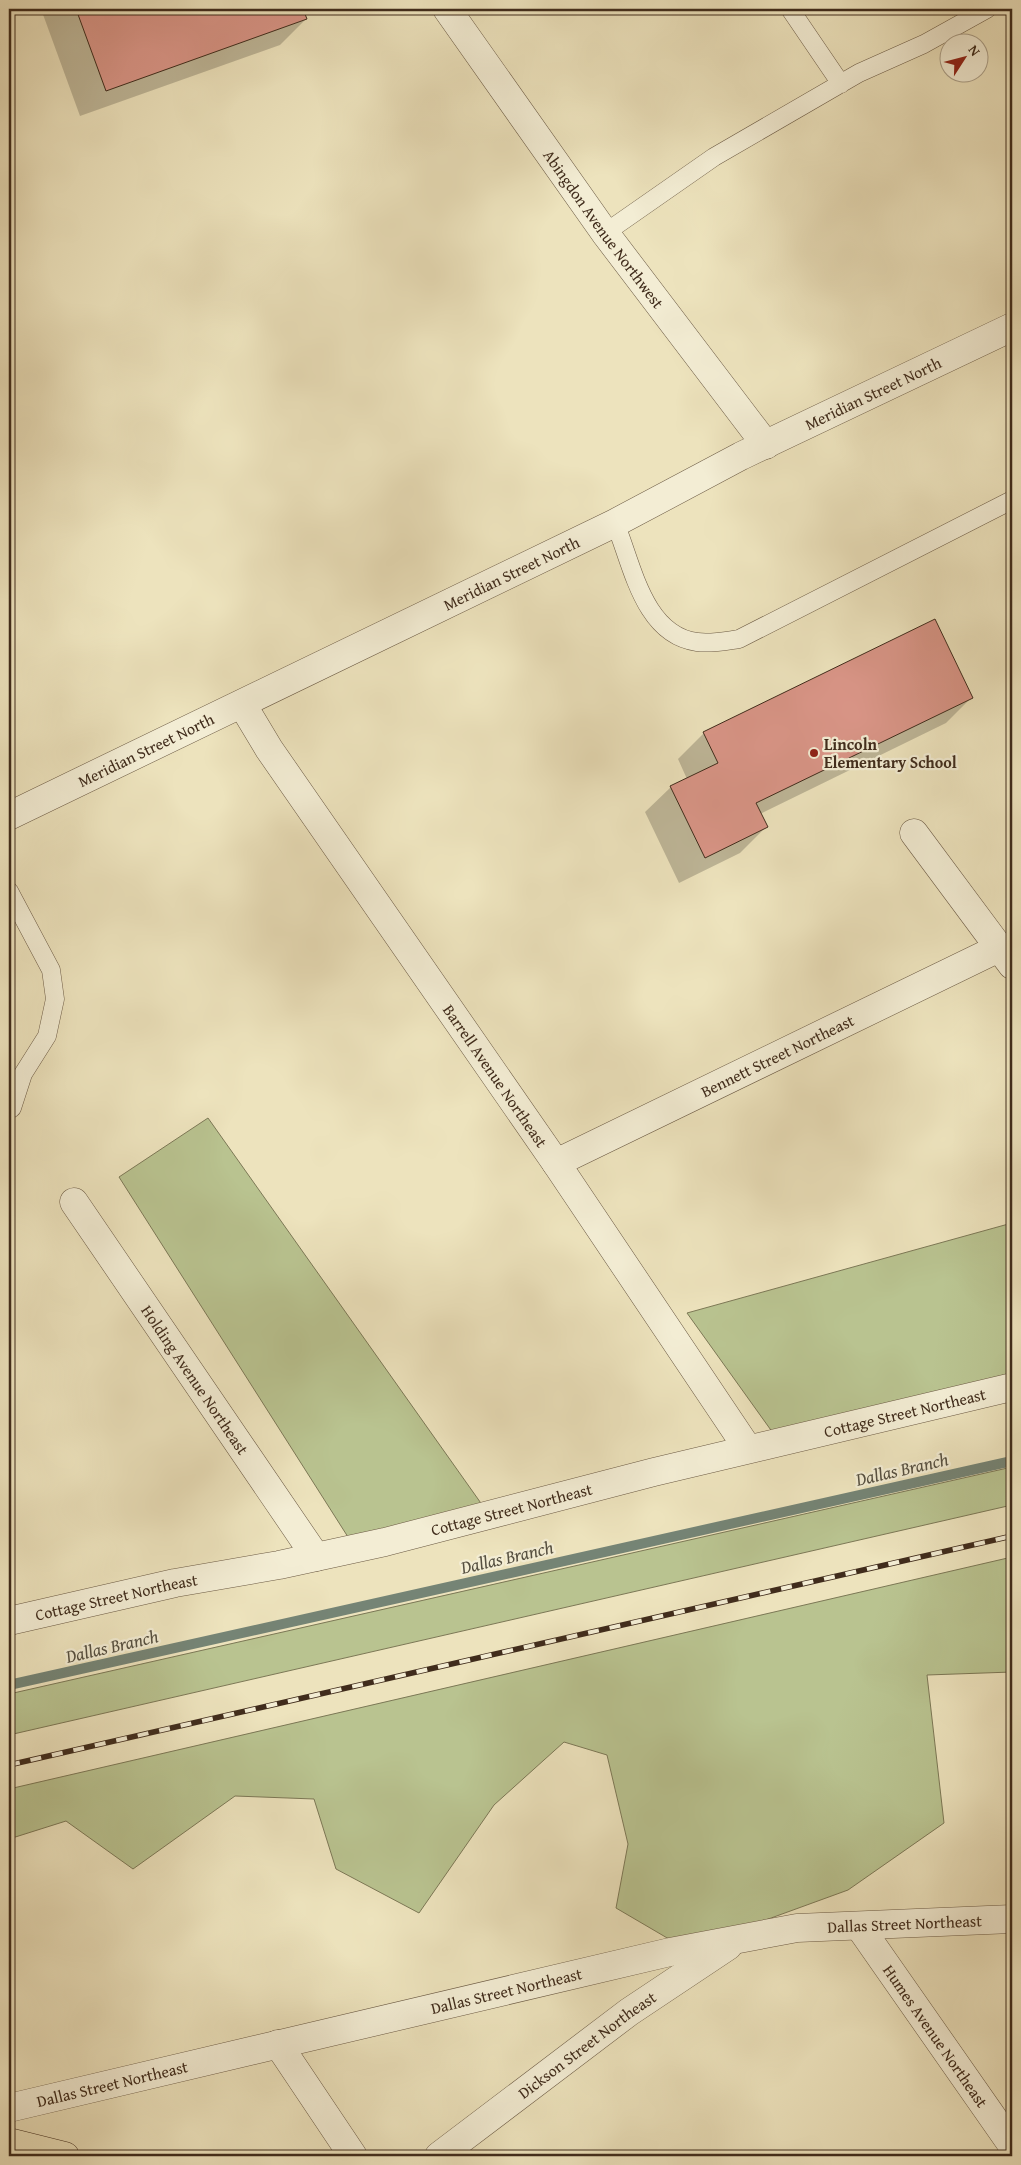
<svg xmlns="http://www.w3.org/2000/svg" width="1021" height="2165" font-family="'Gentium Book Plus',serif">
<style>
.green{fill:#b9c390;stroke:#7c7856}
.shadow{fill:#0003}
.lines{fill:none;stroke-linecap:round;stroke-linejoin:round}
.stream{stroke:#758475;stroke-width:10}
.building{fill:#d99587;stroke:#402c1c}
.service-casing{stroke:#6b5a44;stroke-width:19}
.minor-casing{stroke:#6b5a44;stroke-width:29}
.tertiary-casing{stroke:#6b5a44;stroke-width:29}
.motorway-casing{stroke:#402c1c;stroke-width:29}
.service{stroke:#f3edd4;stroke-width:18}
.minor{stroke:#f3edd4;stroke-width:28}
.tertiary{stroke:#f3edd4;stroke-width:28}
.motorway{stroke:#ede3bd;stroke-width:28}
.rail-casing{stroke:#402c1c;stroke-width:5.5}
.rail{stroke:#f3edd4;stroke-width:4;stroke-dasharray:11;stroke-linecap:butt}
.poi-dot{fill:#8f2418;stroke:#f3edd4;stroke-width:2}
.labels{text-anchor:middle;dominant-baseline:central;stroke-width:4.5;stroke-linejoin:round;paint-order:stroke}
.street-label{font-size:16px;fill:#402c1c;stroke:#f3edd4}
.poi-label{font-size:16px;font-weight:bold;fill:#402c1c;stroke:#f3edd4;text-anchor:start}
.water-label{font-size:18px;font-style:italic;fill:#565041;stroke:#f3edd4}
</style>
<rect width="100%" height="100%" fill="#ede3bd"/>
<filter id="stains"><feTurbulence type="fractalNoise" baseFrequency=".004" numOctaves="4"/><feColorMatrix values="0 0 0 0 .2 0 0 0 0 .09 0 0 0 0 .02 0 0 0 .5 -.17"/></filter>
<radialGradient id="worn" r=".72"><stop offset=".6" stop-color="#630" stop-opacity="0"/><stop offset="1" stop-color="#630" stop-opacity=".3"/></radialGradient>
<path class="green" d="M208 1118 495 1523 362 1559 119 1177Z
M1012 1223V1388L778 1440 687 1313Z
M1012 1467V1505L9 1735V1694Z
M1012 1557V1672L927 1675 944 1823 848 1890 686 1949 616 1908 628 1844 607 1755 564 1742 494 1805 419 1913 336 1869 314 1799 235 1796 133 1869 66 1821 9 1839V1789Z"/>
<path class="shadow" d="M41 9H302L306 19 280 45 80 116Z
M971 698 946 723 760 814 766 827 740 853 679 883 645 812 671 787 687 779 678 759 704 733Z"/>
<g class="lines">
<path class="stream" d="M9 1685 1012 1461"/>
</g>
<path class="building" d="M76 9H303L307 19 106 91Z
M935 619 973 698 756 803 768 827 705 858 670 786 718 763 703 732Z"/>
<g class="lines">
<defs>
<path id="service" d="M790 9 841 84
M605 233 714 157 859 73 924 44 987 9
M615 523C632 563 643 635 697 642 711 644 725 641 739 639L1012 500
M9 891 51 970 55 999 47 1036 23 1074 12 1108 9 1110"/>
<g id="minor">
<path id="s1" d="M447 9 605 233 766 445"/>
<path id="s2" d="M242 704 269 749 556 1163 748 1449"/>
<path d="M914 833 1012 965"/>
<path id="s3" d="M556 1163 999 948"/>
<path id="s4" d="M74 1202 316 1557"/>
<path id="s5" d="M9 1621 175 1583 279 1565 385 1542 654 1472 1012 1387"/>
<path id="s6" d="M859 1926 1012 2145"/>
<path d="M278 2044 353 2156"/>
<path id="s7" d="M9 2108 670 1952 797 1928 1012 1919"/>
<path id="s8" d="M439 2156 629 2012 728 1946"/>
</g>
<g id="tertiary">
<path id="s9" d="M9 816 615 523 741 456 1012 327"/>
</g>
<path id="motorway" d="M9 2142 65 2156"/>
</defs>
<use href="#service" class="service-casing"/>
<use href="#minor" class="minor-casing"/>
<use href="#tertiary" class="tertiary-casing"/>
<use href="#motorway" class="motorway-casing"/>
<use href="#service" class="service"/>
<use href="#minor" class="minor"/>
<use href="#tertiary" class="tertiary"/>
<use href="#motorway" class="motorway"/>
<defs>
<path id="rail" d="M9 1765 1012 1536"/>
</defs>
<use href="#rail" class="rail-casing"/>
<use href="#rail" class="rail"/>
</g>
<circle class="poi-dot" cx="814" cy="753" r="5"/>
<g class="labels">
<g class="street-label">
<text stroke="none"><textPath href="#s1" startOffset="270">Abingdon Avenue Northwest</textPath></text>
<text stroke="none"><textPath href="#s9" startOffset="962">Meridian Street North</textPath></text>
<text stroke="none"><textPath href="#s9" startOffset="558">Meridian Street North</textPath></text>
<text stroke="none"><textPath href="#s9" startOffset="152">Meridian Street North</textPath></text>
<text stroke="none"><textPath href="#s3" startOffset="246">Bennett Street Northeast</textPath></text>
<text stroke="none"><textPath href="#s2" startOffset="450">Barrell Avenue Northeast</textPath></text>
<text stroke="none"><textPath href="#s4" startOffset="215">Holding Avenue Northeast</textPath></text>
<text stroke="none"><textPath href="#s5" startOffset="920">Cottage Street Northeast</textPath></text>
<text stroke="none"><textPath href="#s5" startOffset="515">Cottage Street Northeast</textPath></text>
<text stroke="none"><textPath href="#s5" startOffset="110">Cottage Street Northeast</textPath></text>
<text stroke="none"><textPath href="#s7" startOffset="916">Dallas Street Northeast</textPath></text>
<text stroke="none"><textPath href="#s7" startOffset="511">Dallas Street Northeast</textPath></text>
<text stroke="none"><textPath href="#s6" startOffset="134">Humes Avenue Northeast</textPath></text>
<text stroke="none"><textPath href="#s8" startOffset="185">Dickson Street Northeast</textPath></text>
<text stroke="none"><textPath href="#s7" startOffset="106">Dallas Street Northeast</textPath></text>
</g>
<g class="poi-label">
<text x="824" y="744">Lincoln<tspan x="824" dy="18">Elementary School</tspan></text>
</g>
<g class="water-label">
<text transform="translate(902 1469) rotate(-13)">Dallas Branch</text>
<text transform="translate(507 1557) rotate(-13)">Dallas Branch</text>
<text transform="translate(112 1646) rotate(-13)">Dallas Branch</text>
</g>
</g>
<rect width="1021" height="2165" fill="none" stroke="#ede3bd" stroke-width="30"/>
<rect x="10" y="10" width="1001" height="2145" fill="none" stroke="#402c1c" stroke-width="2.5"/>
<rect x="15" y="15" width="991" height="2135" fill="none" stroke="#402c1c"/>
<g transform="translate(964 58) rotate(54)"><circle r="24" fill="#f3edd4" stroke="#aba08a"/>
<path d="M0-4L9 19L0 12L-9 19Z" fill="#8f2418"/>
<text y="-8" font-size="14" font-weight="bold" text-anchor="middle" fill="#402c1c">N</text>
</g>
<rect width="100%" height="100%" filter="url(#stains)"/>
<rect width="100%" height="100%" fill="url(#worn)"/>
</svg>
